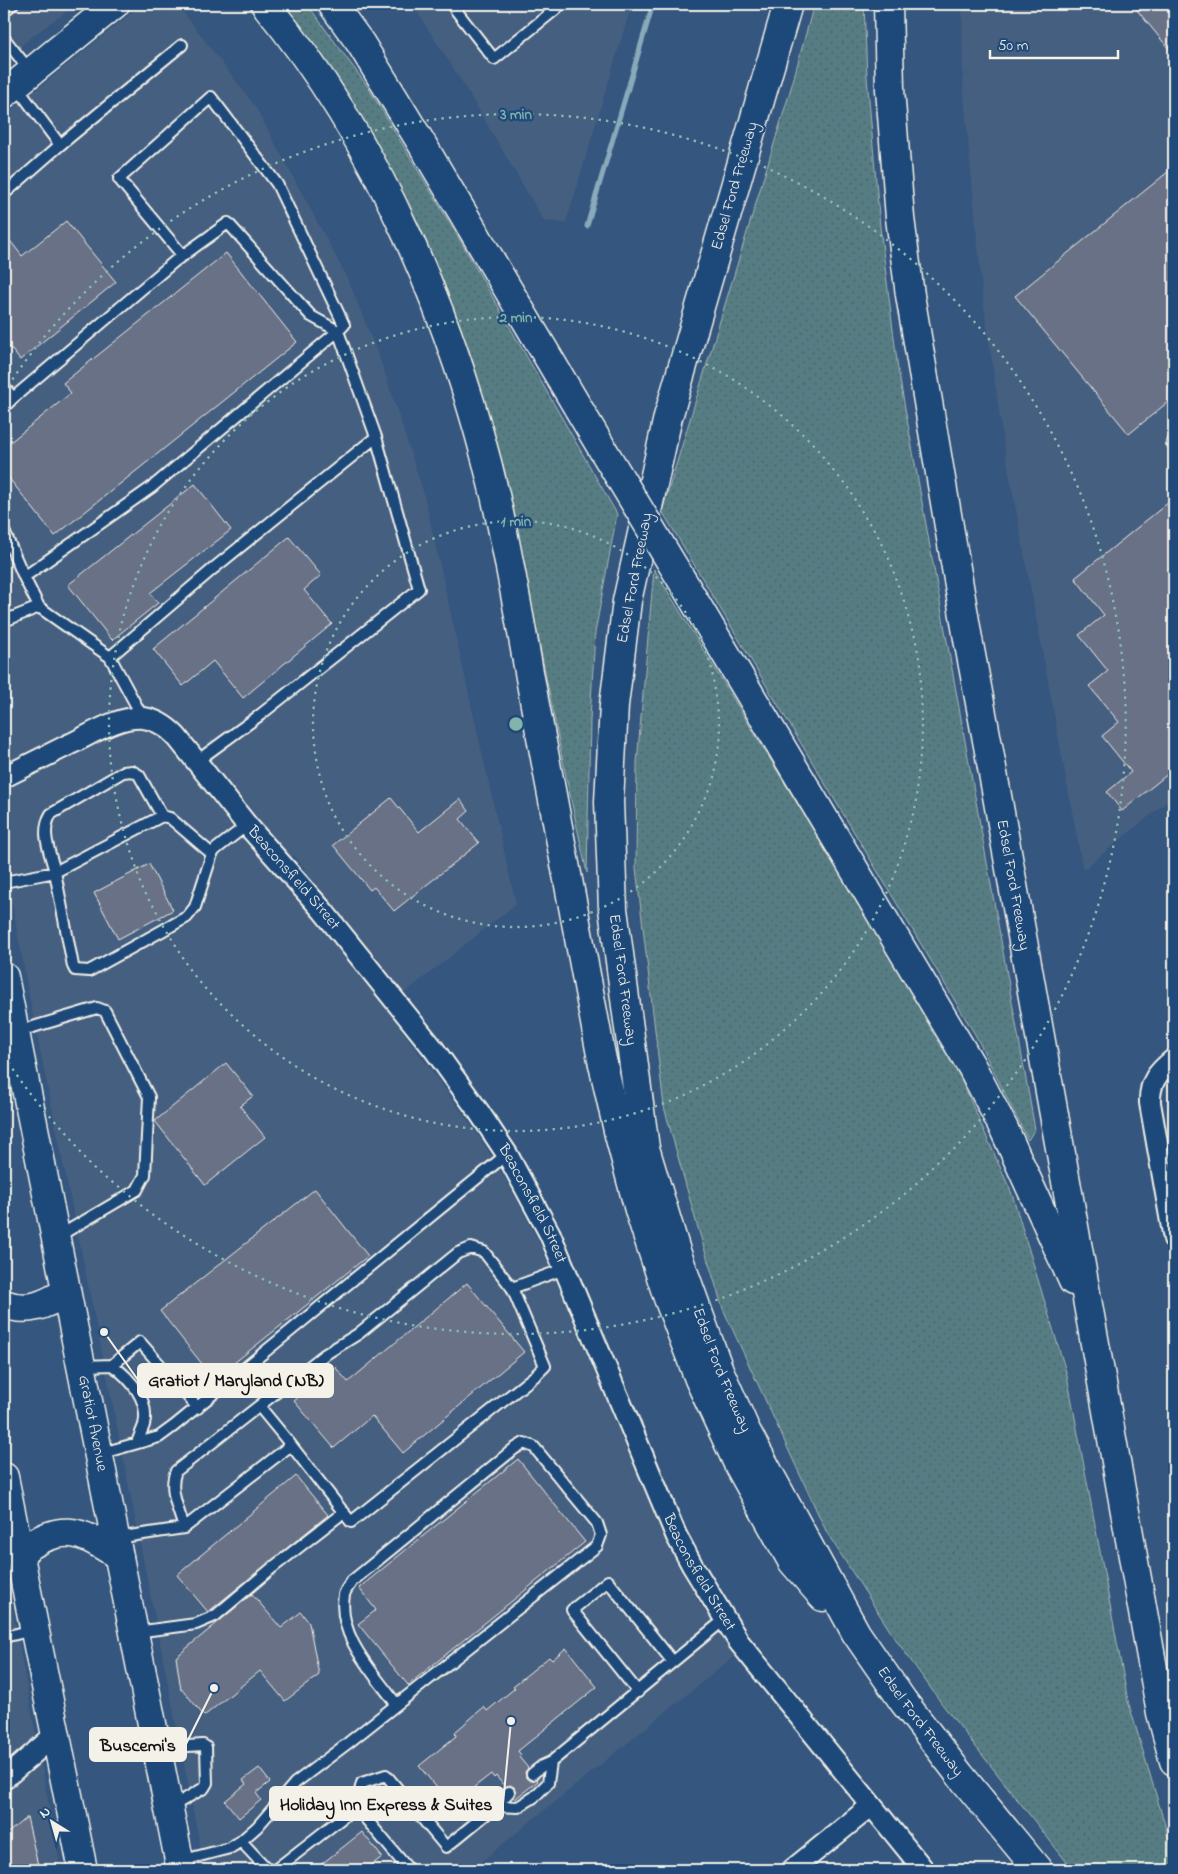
<svg xmlns="http://www.w3.org/2000/svg" width="1178" height="1874" font-family="'Indie Flower',sans-serif">
<style>
.built{fill:#445e80;fill-rule:evenodd}
.grass{fill:url(#grass-dots);stroke:#a6b7b6}
.lines{fill:none;stroke-linecap:round;stroke-linejoin:round}
.stream{stroke:#89aaba;stroke-width:5}
.building{fill:#677186;stroke:#f4f1e8}
.lane-casing{stroke:#f4f1e8;stroke-width:14}
.street-casing{stroke:#f4f1e8;stroke-width:24}
.secondary-casing{stroke:#f4f1e8;stroke-width:31}
.primary-casing{stroke:#f4f1e8;stroke-width:31}
.highway-casing{stroke:#f4f1e8;stroke-width:31}
.lane{stroke:#1f4a7a;stroke-width:10}
.street{stroke:#1f4a7a;stroke-width:20}
.secondary{stroke:#1f4a7a;stroke-width:28}
.primary{stroke:#1f4a7a;stroke-width:28}
.highway{stroke:#1f4a7a;stroke-width:28}
.highway-bridge-casing{stroke:#f4f1e8;stroke-width:31;stroke-linecap:butt}
.highway-bridge{stroke:#1f4a7a;stroke-width:28}
.ring{fill:none;stroke:#82b4ab;stroke-width:2.5;stroke-dasharray:2.5 5}
.labels{text-anchor:middle;dominant-baseline:central;stroke-width:4.5;stroke-linejoin:round;paint-order:stroke}
.street-label{font-size:16px;fill:#f4f1e8;stroke:#1f4a7a}
.centre{fill:#82b4ab;stroke:#1f4a7a;stroke-width:2.5}
.ring-label{font-size:15px;text-anchor:middle;font-weight:bold;fill:#82b4ab;stroke:#1f4a7a;stroke-width:4.5;stroke-linejoin:round;paint-order:stroke}
.leader{fill:none;stroke:#f4f1e8;stroke-width:2}
.callout-dot{fill:#f4f1e8;stroke:#1f4a7a;stroke-width:2}
.callout{fill:#f4f1e8;stroke:#f4f1e8;stroke-width:2}
.callout-label{font-size:18px;text-anchor:middle;font-weight:bold;fill:#111}
</style>
<defs>
<pattern id="grass-dots" width="8" height="8" patternUnits="userSpaceOnUse" patternTransform="scale(1.25)"><rect width="8" height="8" fill="#577d83"/><path d="M2 2h.1M6 6h.1" fill="none" stroke="#516568" stroke-width="1.8" stroke-linecap="round"/></pattern>
</defs>
<rect width="100%" height="100%" fill="#35567e"/>
<filter id="ink" filterUnits="userSpaceOnUse"><feTurbulence type="fractalNoise" baseFrequency=".02" numOctaves="2"/><feDisplacementMap in="SourceGraphic" scale="10" xChannelSelector="R" yChannelSelector="G"/><feConvolveMatrix kernelMatrix="1 2 1 2 8 2 1 2 1" color-interpolation-filters="sRGB"/></filter>
<g filter="url(#ink)">
<path class="built" d="M4 4H79L50 23 4 59Z
M142 4H177L255 106 348 279 384 370 424 494 516 904 386 1008 474 1129 505 1178 540 1244 670 1552 701 1605 736 1655 471 1870H205L111 1397 32 1011 4 861V116ZM294 855 305 869 285 885 274 871Z
M412 4H632L566 223 544 221 462 82Z
M962 4H1174V796L1083 870 1003 440 982 292 963 85Z
M4 1564 61 1870H4Z"/>
<path class="grass" d="M282 4H307L368 87 461 242 617 514 595 633 590 720 587 873 565 772 505 472 472 359 442 279 406 203 342 84Z
M814 4H864L867 77 880 227 898 369 1035 1129 1028 1140 976 1036 662 511 791 88Z
M654 569 949 1052 1012 1194 1067 1375 1128 1701 1174 1855V1870H1073L942 1704 894 1637 827 1533 723 1309 697 1225 664 1107 636 868 637 762Z"/>
<g class="lines">
<path class="stream" d="M587 226 653 4"/>
</g>
<path class="building" d="M1132 4H1174V55Z
M1174 167V397L1129 434 1015 296Z
M66 221 116 282 20 360 4 340V233L22 256Z
M226 253 297 342 55 536 4 472V447L71 393 63 383Z
M195 484 231 530 150 593 158 603 112 640 68 585Z
M1174 498V769L1122 811 1107 792 1131 772 1102 736 1119 722 1089 686 1108 671 1079 635 1104 615 1075 578Z
M289 537 321 575 304 590 332 624 243 698 213 661 183 686 153 649Z
M391 798 419 832 460 799 469 811 460 819 479 843 394 911 374 887 370 890 333 845Z
M149 864 173 910 118 939 94 893Z
M226 1063 253 1096 240 1106 265 1137 205 1185 155 1121Z
M315 1189 368 1256 214 1379 160 1311Z
M467 1283 524 1352 403 1453 372 1416 334 1448 294 1401 335 1367 348 1382Z
M518 1459 585 1542 408 1685 358 1624 376 1610 359 1588Z
M296 1476 328 1515 208 1612 177 1575Z
M252 1594 281 1628 301 1612 309 1623 319 1675 285 1701 260 1671 204 1716 183 1690H181L176 1657Z
M566 1648 597 1687 518 1751 521 1755 519 1757 528 1768 525 1772 526 1778 530 1781 537 1779 538 1781 515 1799 514 1797 516 1793 514 1787 510 1785 505 1787 496 1776 494 1778 491 1774 451 1805 419 1766 456 1736 455 1732 484 1707 487 1711 515 1688 513 1686 549 1657 552 1660Z
M259 1768 270 1782 256 1793 261 1800 239 1818 225 1801 246 1784 243 1780Z
M27 1817 39 1870H4V1836Z
M362 1832 382 1857 365 1870H314Z"/>
<g class="lines">
<defs>
<path id="lane" d="M451 4 494 59 562 4
M4 11 13 4
M4 38 30 71
M60 145 182 45
M4 194 60 145 16 86
M4 387 13 398 4 407
M13 398 175 261 228 223 311 316 338 331 344 325 277 184 211 97 119 179 183 256
M1172 443 1174 441
M4 531 24 577 39 607
M24 577 152 487 338 331 376 437
M4 621 39 607 110 657 143 718
M110 657 214 568 376 437 419 589 260 715 197 761
M162 816 139 775 132 771 123 772 51 814C40 832 50 852 55 872L162 816 170 818 212 854
M4 882 55 872 73 966 75 970 89 971 187 917 195 907 212 854 216 849 247 825
M16 1032 97 1008 105 1011 149 1097 145 1175 137 1190 57 1237
M512 1288 545 1366 536 1375 351 1522 291 1445 184 1528C179 1510 168 1489 176 1471L324 1355 358 1334 458 1253 471 1248 484 1252 512 1288 564 1269
M112 1365C130 1378 150 1400 144 1425 142 1431 139 1437 137 1443
M84 1366 112 1365 140 1342 198 1408
M259 1406 291 1445
M99 1454 159 1437 174 1426 507 1154
M116 1538 184 1528
M136 1632 196 1624 215 1616 272 1568 344 1512
M4 1637 33 1630
M638 1692 572 1610 608 1581 673 1662
M158 1748 203 1745 206 1747 207 1783 204 1788 171 1807
M532 1774 542 1766 551 1762
M496 1806 509 1792
M356 1807 362 1783 386 1775 446 1847 496 1806 518 1807 534 1797 548 1783 551 1762 725 1619
M241 1841 268 1870
M180 1861 230 1848 241 1841 257 1827 295 1783 348 1743 597 1546 601 1535 597 1523 534 1447 524 1443 514 1449 352 1581C349 1586 345 1590 344 1595 337 1637 374 1673 396 1704
M275 1870 356 1807 409 1870"/>
<g id="street">
<path id="s1" d="M4 777C26 766 48 755 70 744 92 734 118 716 143 718 156 719 168 728 176 736L247 825 323 911 433 1048 479 1112 507 1154 550 1234 676 1535 692 1565 739 1642 924 1870"/>
<path d="M1174 1059C1158 1072 1149 1082 1150 1103L1174 1239"/>
<path d="M4 1779 56 1734"/>
<path d="M792 1870 871 1806"/>
</g>
<path id="secondary" d="M4 94 115 4"/>
<g id="primary">
<path id="s2" d="M4 977 181 1870"/>
<path d="M4 1304C28 1313 45 1305 66 1292"/>
<path d="M4 1477 83 1870"/>
<path d="M19 1553C61 1523 77 1528 119 1556"/>
</g>
<g id="highway">
<path d="M265 4C379 142 454 321 495 495 511 564 522 635 535 705 558 824 580 942 602 1060L619 1135 639 1210 668 1298 699 1379 739 1466 792 1561 823 1597"/>
<path d="M332 4 361 44 422 144 603 450"/>
<path id="s3" d="M788 4 668 417 627 601 614 705 609 802 613 909 645 1148 676 1251 719 1370 746 1431 856 1633 903 1701 960 1775 1038 1870"/>
<path id="s4" d="M888 4 890 89 900 218 910 295 968 639 989 751 1161 1713 1174 1761"/>
<path d="M683 582 972 1067 1004 1129 1073 1281"/>
</g>
</defs>
<use href="#lane" class="lane-casing"/>
<use href="#street" class="street-casing"/>
<use href="#secondary" class="secondary-casing"/>
<use href="#primary" class="primary-casing"/>
<use href="#highway" class="highway-casing"/>
<use href="#lane" class="lane"/>
<use href="#street" class="street"/>
<use href="#secondary" class="secondary"/>
<use href="#primary" class="primary"/>
<use href="#highway" class="highway"/>
<defs>
<path id="highway-bridge" d="M603 450 683 582"/>
</defs>
<use href="#highway-bridge" class="highway-bridge-casing"/>
<use href="#highway-bridge" class="highway-bridge"/>
</g>
</g>
<g class="ring">
<circle cx="516" cy="724" r="203"/>
<circle cx="516" cy="724" r="407"/>
<path d="M4 392A610 610 0 1 1 4 1056"/>
</g>
<g class="labels">
<g class="street-label">
<text transform="translate(735 186) rotate(-74)">Edsel Ford Freeway</text>
<text transform="translate(635 578) rotate(-79)">Edsel Ford Freeway</text>
<text stroke="none"><textPath href="#s1" startOffset="375">Beaconsfield Street</textPath></text>
<text stroke="none"><textPath href="#s4" startOffset="891">Edsel Ford Freeway</textPath></text>
<text stroke="none"><textPath href="#s3" startOffset="999">Edsel Ford Freeway</textPath></text>
<text stroke="none"><textPath href="#s1" startOffset="780">Beaconsfield Street</textPath></text>
<text stroke="none"><textPath href="#s3" startOffset="1404">Edsel Ford Freeway</textPath></text>
<text stroke="none"><textPath href="#s2" startOffset="455">Gratiot Avenue</textPath></text>
<text stroke="none"><textPath href="#s1" startOffset="1185">Beaconsfield Street</textPath></text>
<text stroke="none"><textPath href="#s3" startOffset="1809">Edsel Ford Freeway</textPath></text>
</g>
</g>
<circle cx="516" cy="724" r="8" class="centre"/>
<g class="ring-label">
<text x="516" y="119">3 min</text>
<text x="516" y="322">2 min</text>
<text x="516" y="526">1 min</text>
</g>
<path class="leader" d="M104 1332L138 1380M214 1688L186 1744M511 1721L503 1804"/>
<g class="callout-dot">
<circle cx="104" cy="1332" r="5"/>
<circle cx="214" cy="1688" r="5"/>
<circle cx="511" cy="1721" r="5"/>
</g>
<g class="callout">
<rect x="138" y="1364" width="195" height="33" rx="5"/>
<rect x="90" y="1728" width="96" height="33" rx="5"/>
<rect x="270" y="1787" width="233" height="33" rx="5"/>
</g>
<g class="callout-label">
<text x="236" y="1386">Gratiot / Maryland (NB)</text>
<text x="138" y="1751">Buscemi's</text>
<text x="386" y="1810">Holiday Inn Express &amp; Suites</text>
</g>
<rect width="1178" height="1874" fill="none" stroke="#1f4a7a" stroke-width="20"/>
<rect x="10" y="10" width="1158" height="1854" fill="none" stroke="#f4f1e8" stroke-width="2" filter="url(#ink)"/>
<g transform="translate(52 1822) rotate(323)" stroke="#1f4a7a" stroke-width="4" paint-order="stroke">
<path d="M0-4L9 19L0 12L-9 19Z" fill="#f4f1e8"/>
<text y="-8" font-size="14" font-weight="bold" text-anchor="middle" fill="#f4f1e8">N</text>
</g>
<path d="M990 50v8h128v-8" fill="none" stroke="#f4f1e8" stroke-width="2.5"/>
<text x="998" y="50" font-size="15" fill="#f4f1e8" stroke="#1f4a7a" stroke-width="4" paint-order="stroke">50 m</text>
</svg>
